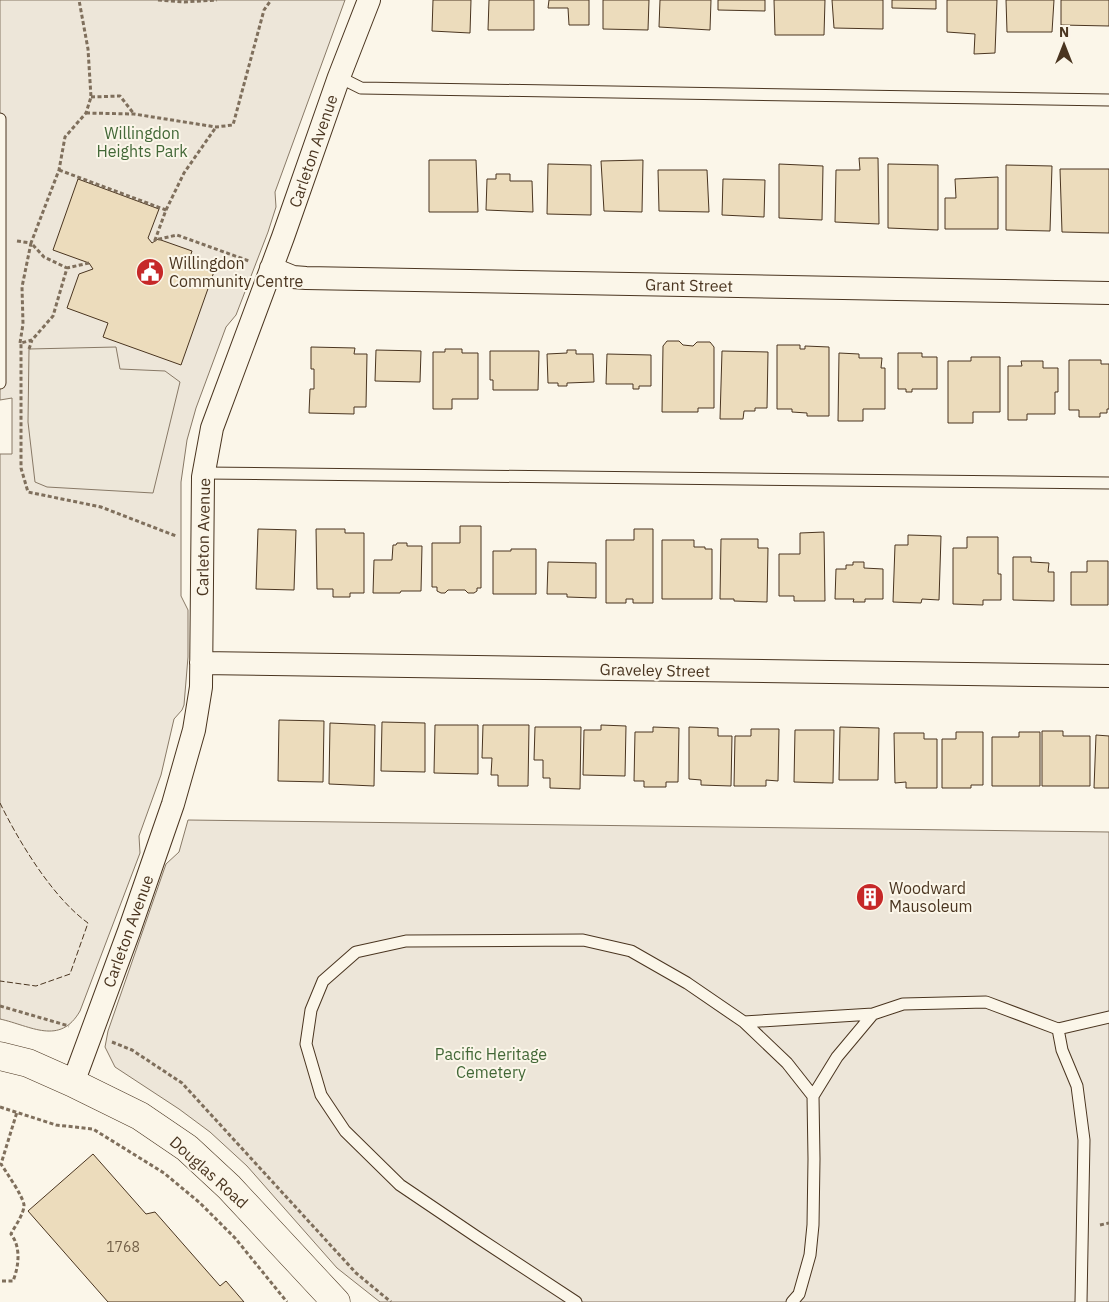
<svg xmlns="http://www.w3.org/2000/svg" width="1109" height="1302" font-family="'IBM Plex Sans',sans-serif">
<style>
.green{fill:#ede6d9;stroke:#887966}
.parking{fill:#ede7d9;stroke:#887966}
.building{fill:#ecdcbc;stroke:#4a3520}
.lines{fill:none;stroke-linecap:round;stroke-linejoin:round}
.service-casing{stroke:#4a3520;stroke-width:13}
.minor-casing{stroke:#4a3520;stroke-width:24}
.tertiary-casing{stroke:#4a3520;stroke-width:29}
.path{stroke:#7f6f5c;stroke-width:3;stroke-dasharray:4 2.5;stroke-linecap:butt}
.service{stroke:#fbf6e9;stroke-width:11}
.minor{stroke:#fbf6e9;stroke-width:22}
.tertiary{stroke:#fbf6e9;stroke-width:28}
.fence{stroke:#4a3520;stroke-width:1;stroke-dasharray:6 2.5;stroke-linecap:butt}
.labels{text-anchor:middle;dominant-baseline:central;stroke-width:4;stroke-linejoin:round;paint-order:stroke}
.number-label{font-size:14px;fill:#725f47}
.park-label{font-size:16px;fill:#436837;stroke:#fbf6e9}
.street-label{font-size:16px;fill:#4a3520;stroke:#fbf6e9}
.poi-label{font-size:16px;fill:#4a3520;stroke:#fbf6e9;text-anchor:start}
</style>
<rect width="100%" height="100%" fill="#fbf6e9"/>
<path class="green" d="M0 0H345L275 192 276 207 268 232 236 315 226 327 196 408 187 440 181 482V596L188 610V657L184 705 182 710 174 719 161 775 139 836 140 853 80 1011C60 1046 31 1026 0 1019V454H12V398L0 400Z
M188 820 1109 832V1302H380L337 1268 247 1166 210 1132 179 1109 115 1067 105 1047 108 1031 166 864 179 852Z"/>
<path class="parking" d="M116 347 120 369 165 371 180 382 153 493 47 487 35 482 28 422 29 349Z"/>
<path class="building" d="M433 0H471L470 33 432 31Z
M489 0H534V30H488Z
M549 0H589V25H569L568 8H548Z
M603 0H649L648 30 603 29Z
M660 0H711L710 30 659 27Z
M718 0H765V11L718 10Z
M774 0H825L824 35H775Z
M832 0H883V29L834 28Z
M892 0H936V9L892 8Z
M947 0H997L995 53 974 54 975 34 947 32Z
M1006 0H1054L1052 32H1007Z
M1061 0H1109V26L1061 25Z
M859 158H878L879 224 835 222 836 170H860Z
M429 160H476L478 212H429Z
M643 160 642 212 604 211 601 161Z
M548 164 591 165V215L547 214Z
M779 164 823 166 822 220 779 218Z
M888 164 938 165V230L888 228Z
M1006 165 1052 166 1050 231 1006 230Z
M1060 169H1109V233L1062 232Z
M658 170H707L709 212 659 211Z
M496 174H510V181H532L533 212 486 210 487 179H496Z
M998 177V229H945V198H956L955 179Z
M78 179 159 209 148 238 152 243 158 239 192 251 190 257 216 266 181 365 103 337 108 323 67 308 79 274 93 269 89 263 53 250Z
M723 179 765 180 764 217 722 215Z
M667 341H679L683 345 693 346 697 342H710L714 347V408H698V412H662L663 346Z
M777 345H800V349H805V346L829 347V416H807V413L792 412V409H777Z
M311 347 355 348 354 354H367L366 407H354V414L309 413 310 389H314V369H311Z
M445 349H462V353H478V399H452V409H433V352H445Z
M376 350 421 351 420 382 375 381Z
M567 350H576V354H593L594 382 567 383V386H558V383H548L547 354 567 353Z
M490 351H539L538 390H493V380H490Z
M722 351 768 352 767 408H755V411H744L743 419H720Z
M839 353 859 354V358H882L881 368H885V409H863V421H838Z
M898 353H922V357H937V389H912V392H906V389H898Z
M607 354 651 355V386H639V389H633V384H606Z
M971 357H1000V412H973V423H948V361H971Z
M1069 360H1101V364H1109V409H1107V413H1100V417H1079V410H1069Z
M1021 361H1043V368H1058V392H1055V414H1027V420H1008V366H1022Z
M460 526H481V588H477V591L474 593H468L465 590H448L445 593H441L437 591V587H432V543H460Z
M258 529 296 530 294 590 256 589Z
M316 529H345V533H364V593H350V597H333V589H317Z
M634 529H653V603H633V599H626V603H606V540H634Z
M824 532 825 601H794V596H779V554H800V533Z
M908 535 941 536 939 600 922 599 921 603 893 602 895 545H908Z
M967 537H998V574H1001V600H983V605L953 604V548H967Z
M721 539H758V548H768L767 602 734 601V599H720Z
M662 540H694V547H705V549H712V599H662Z
M397 543H407V546H422L421 591H401L400 593H373L374 560H392L393 545H396Z
M511 549H536V594H493V551H511Z
M1013 557H1031V562L1049 563 1048 572H1054V601L1013 600Z
M1087 561H1108V605H1071V572H1087Z
M548 562 596 563V598L567 597V594H547Z
M853 562H864V568L883 569V599H865V602H853L854 599H835L836 569H846V565H853Z
M279 720 324 721 323 782 278 781Z
M382 722 425 723V772L381 771Z
M330 723 375 725 374 786 329 784Z
M435 725H478V774L434 773Z
M483 725H529L528 786H498V775H491L492 758H482Z
M601 725 626 726 625 776 583 775 584 730H601Z
M535 727H581L580 789 550 788V778H543V760H534Z
M653 727 679 728 678 782H666V787H644V781H634L635 732H653Z
M689 727 718 728V736H732L731 786 701 785V780L689 779Z
M840 727 879 728 878 780H839Z
M751 729H779L778 781 766 780V786H734L735 736H751Z
M795 730H834L833 783 794 782Z
M1042 731H1063V736H1090V786H1042Z
M956 732H983V785H971V788H942V739H956Z
M1019 732H1040V786H992V737H1019Z
M894 733H924V739H937V788H906V782L895 783Z
M1096 735 1109 736V788H1094Z
M860 890H879V904H860Z
M93 1154 146 1214 155 1212 220 1286 226 1281 244 1302H108L28 1211Z"/>
<g class="lines">
<defs>
<path id="service" d="M339 77 361 88 1109 100
M0 119V383
M204 473 1109 483
M744 1022 787 1063 813 1096 814 1159 813 1225 810 1255 799 1294 792 1302
M1058 1029 1062 1050 1077 1086 1084 1140 1081 1302
M813 1096 837 1057 873 1014
M576 1302 477 1237 400 1185 345 1131 321 1095 306 1044 311 1010 323 981 356 952 406 941 583 940 631 951 687 983 744 1022 873 1014 903 1004 986 1002 1058 1029 1109 1017"/>
<path id="minor" d="M271 268 293 277 306 278 1109 293
M201 663 1109 676
M73 1083 129 931 173 804 194 730 201 687 203 477 212 428 283 237 339 77 369 0"/>
<path id="tertiary" d="M0 1056 28 1063 73 1083 140 1116 187 1148 229 1187 336 1302"/>
</defs>
<use href="#service" class="service-casing"/>
<use href="#minor" class="minor-casing"/>
<use href="#tertiary" class="tertiary-casing"/>
<path class="path" d="M158 0 184 2 217 0
M91 97 120 96 134 114
M86 113 134 114 216 127 233 125 264 10 271 0
M59 170 166 210 155 240 177 235 249 261
M166 210 184 173 216 127
M17 241 31 243 59 170 65 137 86 113 91 97 88 49 79 0
M89 263 67 268 53 316 32 340 21 343V468L28 492 101 507 176 536
M20 343 23 324 22 287 31 243 44 257 67 268
M29 349 32 340
M0 1006 69 1026
M112 1042 132 1050 182 1083 356 1273 391 1302
M0 1107 56 1125 93 1129 164 1173 200 1203 235 1238 287 1302
M1100 1225 1109 1223
M2 1281H13C19 1266 21 1247 11 1234 15 1226 24 1214 24 1205 23 1196 6 1172 1 1164L17 1112"/>
<use href="#service" class="service"/>
<use href="#minor" class="minor"/>
<use href="#tertiary" class="tertiary"/>
<path class="fence" d="M0 803C19 842 53 898 88 923L70 974 36 986 0 981"/>
</g>
<defs>
<symbol id="civic-disc" viewBox="-11 -11 22 22"><circle r="9.5" fill="#c62828" stroke="#fbf6e9"/><path d="M-.6-6.5H3V-4.5H.6V-3L4-1V1h2V6H-6V1h2V-1L-.6-3ZM-1.2 2.5V6h2.4V2.5Z" fill="#fff"/></symbol>
<symbol id="building-disc" viewBox="-11 -11 22 22"><circle r="9.5" fill="#c62828" stroke="#fbf6e9"/><path d="M-4-6H4V6H1V3H-1V6H-4ZM-2.5-4.3h1.7v1.8h-1.7ZM.8-4.3h1.7v1.8H.8ZM-2.5-1h1.7V.8h-1.7ZM.8-1h1.7V.8H.8Z" fill="#fff"/></symbol>
</defs>
<g fill-rule="evenodd">
<use href="#civic-disc" x="134" y="256" width="32" height="32"/>
<use href="#building-disc" x="854" y="881" width="32" height="32"/>
</g>
<g class="labels">
<g class="number-label">
<text x="123" y="1247">1768</text>
</g>
<g class="park-label">
<text x="142" y="133">Willingdon<tspan x="142" dy="18">Heights Park</tspan></text>
<text x="491" y="1054">Pacific Heritage<tspan x="491" dy="18">Cemetery</tspan></text>
</g>
<g class="street-label">
<text transform="translate(313 151) rotate(-71)">Carleton Avenue</text>
<text transform="translate(689 285) rotate(1)">Grant Street</text>
<text transform="translate(203 537) rotate(-89)">Carleton Avenue</text>
<text transform="translate(655 670) rotate(1)">Graveley Street</text>
<text transform="translate(128 931) rotate(-70)">Carleton Avenue</text>
<text transform="translate(209 1172) rotate(42)">Douglas Road</text>
</g>
<g class="poi-label">
<text x="169" y="263">Willingdon<tspan x="169" dy="18">Community Centre</tspan></text>
<text x="889" y="888">Woodward<tspan x="889" dy="18">Mausoleum</tspan></text>
</g>
</g>
<g transform="translate(1064 45)" stroke="#fbf6e9" stroke-width="4" paint-order="stroke">
<path d="M0-4L9 19L0 12L-9 19Z" fill="#4a3520"/>
<text y="-8" font-size="14" font-weight="bold" text-anchor="middle" fill="#4a3520">N</text>
</g>
</svg>
